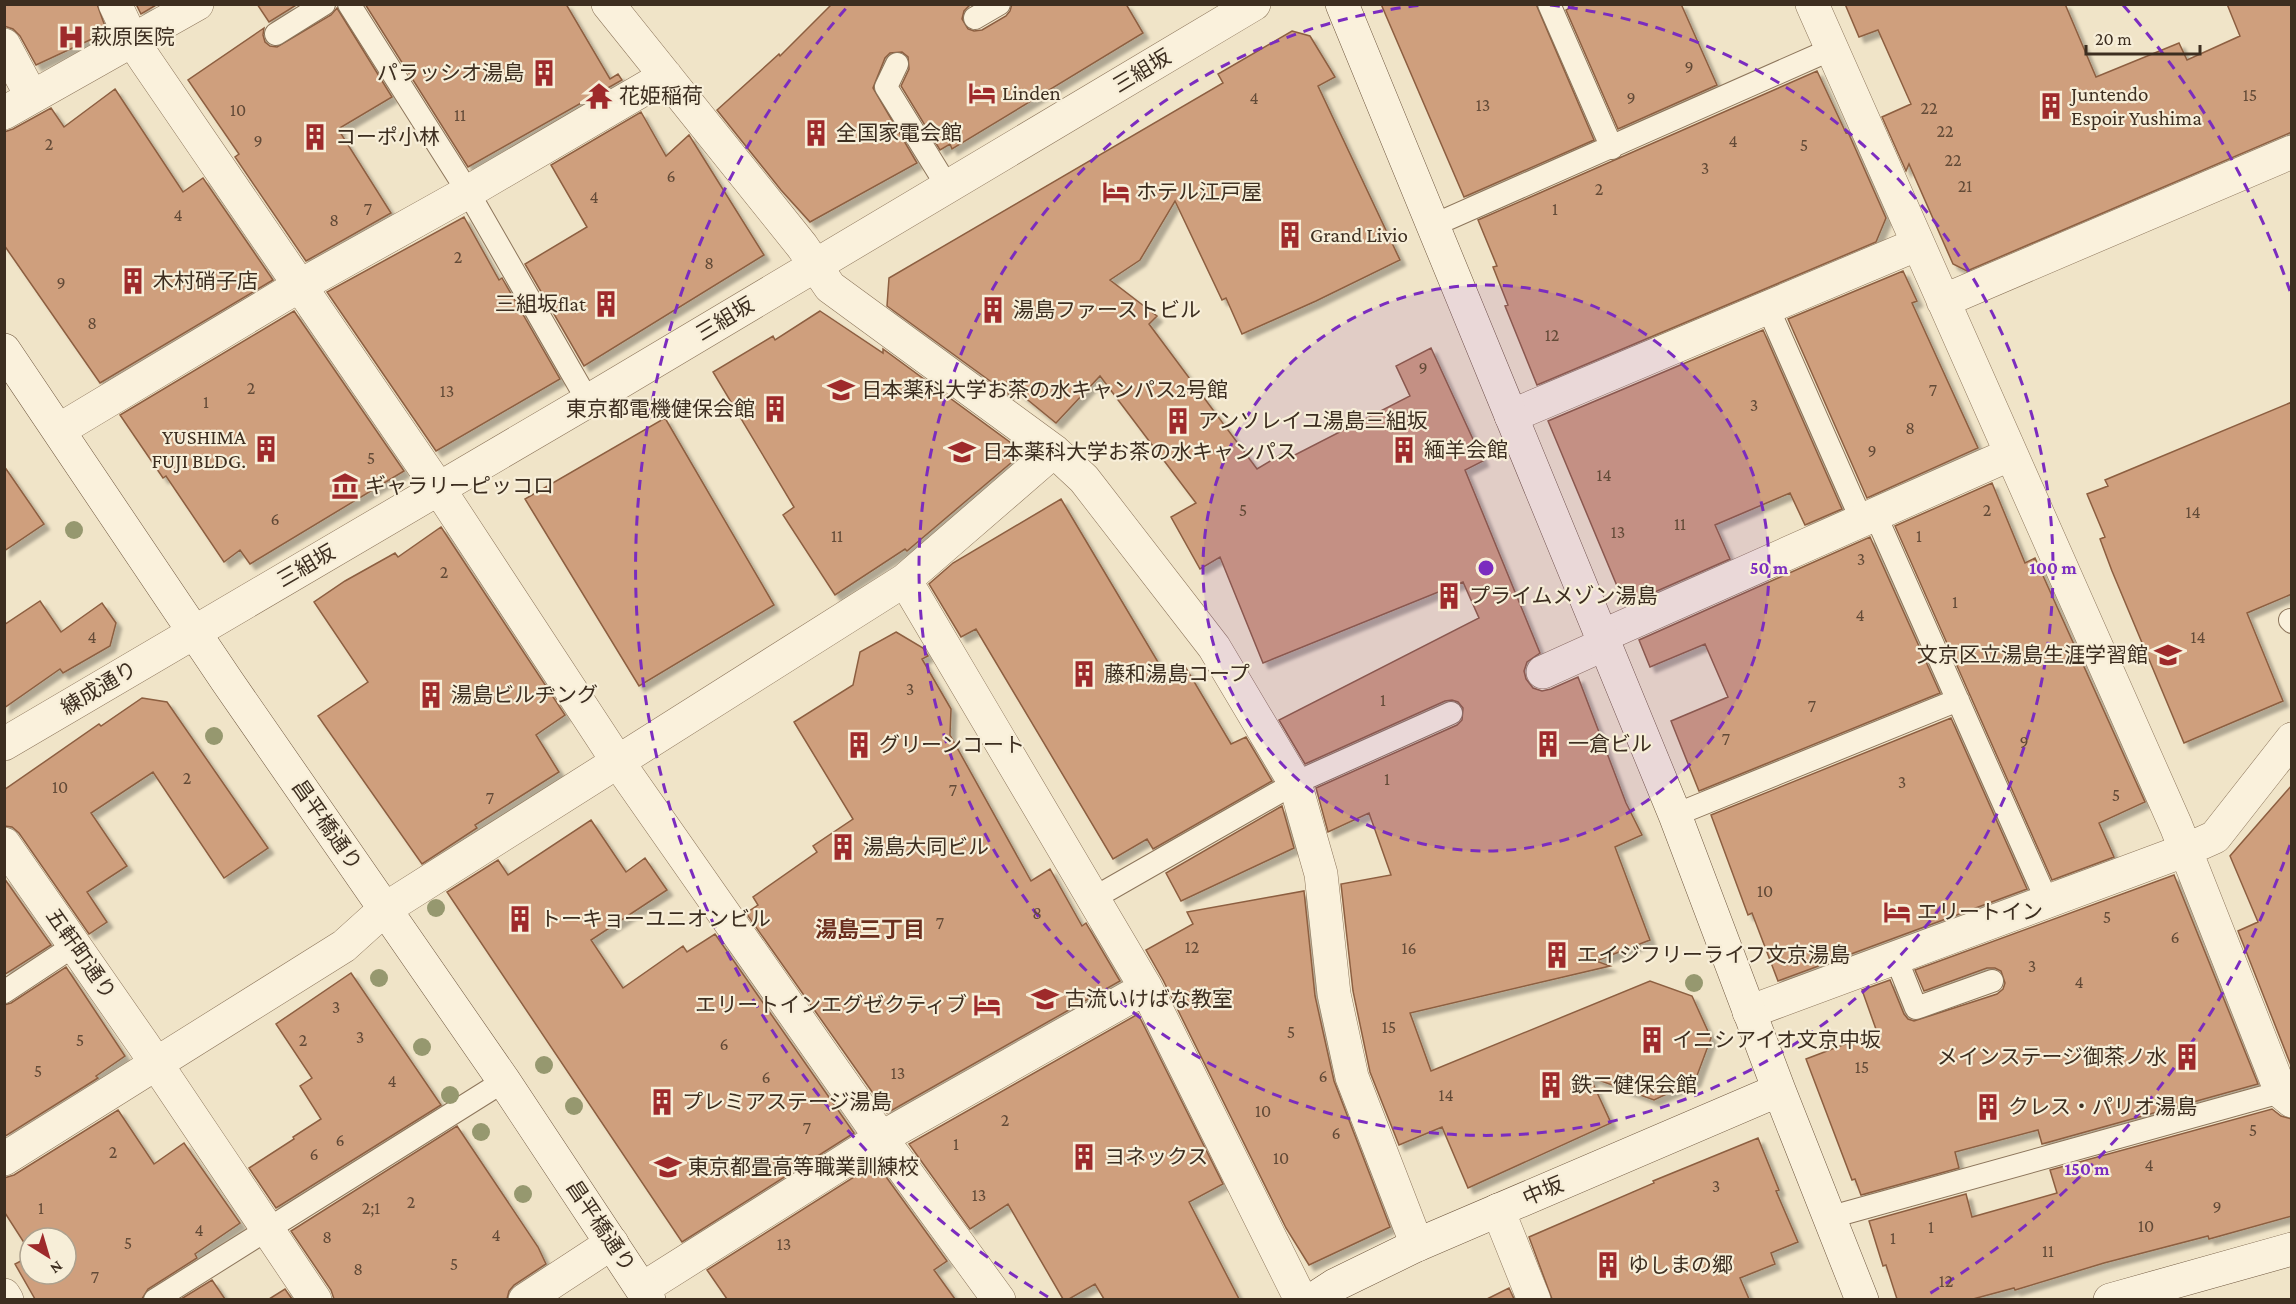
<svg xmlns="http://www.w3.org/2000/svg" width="2296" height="1304" font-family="'Crimson Pro','Noto Sans JP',serif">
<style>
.building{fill:#cf9f7d;stroke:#8d5f41;stroke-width:1.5;filter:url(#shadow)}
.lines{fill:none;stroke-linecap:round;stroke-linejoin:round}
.lane-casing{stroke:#8d765c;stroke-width:24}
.street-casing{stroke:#8d765c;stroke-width:34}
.secondary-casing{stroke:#6f573f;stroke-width:34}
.lane{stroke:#faf1dc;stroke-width:22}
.street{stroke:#faf1dc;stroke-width:33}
.secondary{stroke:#faf1dc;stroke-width:33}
.tree{fill:#96986f}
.ring{fill:none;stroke:#7b2cbf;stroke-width:3;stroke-dasharray:10 8}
.labels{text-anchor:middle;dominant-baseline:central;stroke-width:4.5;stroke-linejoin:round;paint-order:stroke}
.number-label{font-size:18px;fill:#624a37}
.poi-label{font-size:21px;fill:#3d2e20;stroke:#f7eed8;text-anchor:start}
.street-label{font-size:21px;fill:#3d2e20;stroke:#f7eed8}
.neighbourhood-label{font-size:22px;font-weight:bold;fill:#6b2e1e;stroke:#f7eed8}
.centre{fill:#7b2cbf;stroke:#f7eed8;stroke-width:3}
.ring-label{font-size:18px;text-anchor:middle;font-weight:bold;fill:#7b2cbf;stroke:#f7eed8;stroke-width:4.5;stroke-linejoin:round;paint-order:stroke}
</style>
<defs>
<filter id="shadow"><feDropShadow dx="5.5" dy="5.5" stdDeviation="1.5" flood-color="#0004"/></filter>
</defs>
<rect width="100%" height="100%" fill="#f0e4c8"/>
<path class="building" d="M4 4H97L107 32 36 65 20 36 13 29 4 26Z
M136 4H158L141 14Z
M257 4H298L269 22Z
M365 4H566L610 79 618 74 622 80 468 167Z
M832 4H971L964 11 962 19 968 29 974 31 982 30 1006 16 1010 11 1012 4H1126L1143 33 952 149 950 144 940 150 901 86 909 69 908 57 902 52 890 53 885 58 873 88 917 163 810 222 781 190 717 110 779 54 780 56Z
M1381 4H1536L1594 140 1464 197Z
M1577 4H1681L1717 85 1618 129 1566 10Z
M1845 4H2065L2096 77 2179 43 2187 60 2240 36 2227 4H2292V132L1967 271 1953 264 1909 164 1906 171 1882 117 1911 104 1878 30 1859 37Z
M337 8 392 97 338 129 391 213 306 261 235 157 239 154 188 80 264 28 263 35 265 42 270 46 277 47 331 15Z
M1292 31 1310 36 1335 77 1318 86 1400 260 1316 301 1242 334 1226 298 1222 300 1175 201 1140 260 1110 280 1157 316 1149 324 1257 469 1285 452 1289 458 1410 396 1396 366 1431 348 1483 461 1465 470 1540 653 1527 662 1524 671 1526 679 1533 688 1542 691 1551 689 1578 677 1626 803 1642 835 1615 847 1650 940 1596 961 1610 966 1410 1013 1431 1071 1650 981 1692 996 1711 1038 1695 1081 1654 1100 1590 1077 1611 1123 1468 1188 1442 1127 1399 1145 1370 1072 1353 991 1341 884 1391 875 1369 813 1328 832 1316 788 1457 725 1462 720 1463 708 1458 702 1452 700 1445 701 1305 764 1279 720 1479 618 1463 582 1263 663 1220 557 1200 569 1171 517 1196 503 1100 376 1056 423 1007 383 1008 394 887 306 889 278 1223 83 1218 74Z
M1817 71 1846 133 1848 132 1886 218 1876 242 1537 385 1505 306 1508 305 1493 267 1497 266 1478 220Z
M115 89 183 192 203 178 273 280 100 383 4 245V132L13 129 51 108 64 127Z
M641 112 666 156 689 135 764 255 584 366 525 264 587 227 551 165Z
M464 217 499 280 502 278 560 379 436 451 327 292Z
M1903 271 1917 301 1912 303 1978 448 1867 498 1788 319Z
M294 311 404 471 250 564 240 550 224 562 166 476 163 478 120 415Z
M820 311 883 353V349L1011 443 1012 462 907 551 905 549 835 595 783 515 794 507 713 372 773 336 775 340Z
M1763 330 1842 509 1805 525 1790 493 1715 525 1730 559 1625 605 1548 421Z
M2292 402V594L2247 613 2283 701 2184 743 2112 571 2100 539 2105 537 2087 494 2108 486 2105 480Z
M665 418 774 605 639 686 525 499Z
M4 466 44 524 4 551Z
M1992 483 2025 563 2035 558 2145 802 2099 823 2114 857 2052 880 1895 526Z
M1061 499 1168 679 1186 668 1231 744 1246 737 1272 781 1153 849 1147 839 1113 859 976 629 961 637 929 584 953 563Z
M441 527 565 715 536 735 559 772 475 825 477 828 422 864 318 716 368 682 314 602 345 581 395 553 398 557Z
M1870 537 1940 693 1699 791 1671 721 1728 697 1705 644 1650 667 1639 640Z
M40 601 61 632 102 603 116 623 110 646 63 673 60 669 4 708V625Z
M896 632 923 648 928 656 922 659 951 709 950 735 1031 881 1050 869 1082 926 1086 923 1120 981 887 1113 746 913 758 905 753 897 817 852 813 846 853 819 794 722 853 685 860 652Z
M142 698 167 702 268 848 224 878 153 772 91 813 127 866 87 892 107 922 89 934 19 833 12 827 4 826V790L99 724 101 726Z
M1951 718 2027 889 1778 981 1752 913 1748 915 1711 815Z
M2292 785V1068L2238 931 2258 922 2230 856Z
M1282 806 1294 848 1181 901 1166 873Z
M591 820 626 872 645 858 667 890 591 940 623 988 683 946 687 952 715 934 854 1133 682 1242 447 892 498 860 508 875Z
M2174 875 2258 1084 2042 1144 2038 1130 1955 1152 1959 1168 1861 1195 1855 1179 1852 1180 1806 1059 1877 1032 1862 990 1890 980 1904 1014 1908 1019 1914 1021 1997 994 2003 989 2005 983 2001 971 1995 968H1987L1924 991 1915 970Z
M4 878 51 945 4 975Z
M1304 891 1315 996 1334 1081 1390 1227 1309 1265 1286 1228 1163 980 1146 950 1193 924 1187 912Z
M66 967 125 1056 96 1076 98 1078 4 1137V1005L11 1003Z
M351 973 441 1105 276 1208 249 1168 294 1139 293 1137 321 1119 300 1086 312 1078 276 1024Z
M1138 1014 1223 1184 1189 1202 1239 1299H1104L1095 1284 1069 1299H1063L1008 1204 970 1229 909 1144Z
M2272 1109 2281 1116 2292 1119V1216L2209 1239 2208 1236 2104 1263 2015 1290 2014 1288 1973 1299H1897L1886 1265 1883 1266 1869 1221 1966 1194 1972 1217 2057 1193 2050 1170Z
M118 1110 154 1164 184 1143 240 1223 195 1254 197 1258 148 1289 142 1299H35L15 1264 30 1256V1274H66V1238H30V1252L5 1213 4 1178 14 1175Z
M457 1126 538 1247 546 1264 514 1285 509 1291 507 1299H334L331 1290 291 1231Z
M1758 1138 1779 1190 1776 1191 1798 1242 1771 1253 1775 1264 1740 1278 1749 1299H1552L1529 1237 1654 1183 1653 1181Z
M876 1163 947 1261 934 1270 955 1299H727L707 1270Z
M212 1280 225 1299H181Z
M1509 1288 1514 1299H1487Z
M285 1289 292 1299H269Z"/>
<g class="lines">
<defs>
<path id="lane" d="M349 4 468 192 588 401
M1549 4 1612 148
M975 18 999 4
M276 34 324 4
M897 64 886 87 947 186
M1434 225 1832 49
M1768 308 1862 521
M1875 514 2047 901
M2290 620 2292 622
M1675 815 1958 700
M1094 898 1295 783 1451 713
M1896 958 1916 1008 1992 981
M4 992 75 945
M1831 1217 2281 1092
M155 1300 504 1081"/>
<path id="street" d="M115 4 132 40 146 61 439 489 618 762 881 1138 999 1300
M608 4 802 246 830 287 1054 451 1084 479 1214 647 1295 783 1321 874 1334 994 1352 1077 1417 1245
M1812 4 2176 826 2281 1092 2292 1101
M4 45 32 97
M4 113 197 4
M1943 301 2292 152
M1511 416 1918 244
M59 430 287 293 468 192 666 76
M905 580 1146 988 1301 1300
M1602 636 2011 454
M1543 672 1605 644
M4 744 588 401 1254 4
M4 844 143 1044 315 1300
M1749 1012 2186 850 2215 837 2292 739
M4 1159 344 946 385 909 905 580 1054 451
M1498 1210 1534 1300
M642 1289 881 1138 1146 988
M4 1295 7 1300
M525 1300 612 1243"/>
<path id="secondary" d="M1342 4 1675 815 1779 1090 1862 1300
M4 350 227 681 504 1081 649 1300
M1312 1300 1335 1285 1417 1245 1779 1090
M2110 1300 2292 1249"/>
</defs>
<use href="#lane" class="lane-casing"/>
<use href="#street" class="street-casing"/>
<use href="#secondary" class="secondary-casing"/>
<use href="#lane" class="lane"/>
<use href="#street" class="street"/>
<use href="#secondary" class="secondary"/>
</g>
<g class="tree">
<circle cx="74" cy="530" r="9"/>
<circle cx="214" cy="736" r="9"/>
<circle cx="436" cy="908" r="9"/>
<circle cx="379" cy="978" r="9"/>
<circle cx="1694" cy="983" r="9"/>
<circle cx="422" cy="1047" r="9"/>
<circle cx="544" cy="1065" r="9"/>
<circle cx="450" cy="1095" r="9"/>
<circle cx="574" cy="1106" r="9"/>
<circle cx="481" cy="1132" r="9"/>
<circle cx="523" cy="1194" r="9"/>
</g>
<circle cx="1486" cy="568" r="283" fill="#7b2cbf" fill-opacity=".12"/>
<g class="ring">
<circle cx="1486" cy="568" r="283"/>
<path d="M1550 5A567 567 0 1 1 1422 5"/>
<path d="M2290 845A850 850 0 0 1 1924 1297M1048 1297A850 850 0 0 1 849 5M2123 5A850 850 0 0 1 2290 291"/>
</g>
<defs>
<symbol id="hospital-bare" viewBox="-9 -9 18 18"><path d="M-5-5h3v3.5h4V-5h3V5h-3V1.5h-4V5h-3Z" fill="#9e2a2b" stroke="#f7eed8" stroke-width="2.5" paint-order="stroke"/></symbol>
<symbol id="building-bare" viewBox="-9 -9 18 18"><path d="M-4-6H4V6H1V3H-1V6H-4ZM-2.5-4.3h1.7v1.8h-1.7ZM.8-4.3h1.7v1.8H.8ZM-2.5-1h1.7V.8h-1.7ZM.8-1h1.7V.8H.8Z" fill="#9e2a2b" stroke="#f7eed8" stroke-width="2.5" paint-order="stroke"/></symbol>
<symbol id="hotel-bare" viewBox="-9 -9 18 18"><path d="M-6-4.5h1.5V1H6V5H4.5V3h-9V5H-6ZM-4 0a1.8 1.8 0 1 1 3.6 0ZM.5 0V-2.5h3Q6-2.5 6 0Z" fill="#9e2a2b" stroke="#f7eed8" stroke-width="2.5" paint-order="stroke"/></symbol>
<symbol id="temple-bare" viewBox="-9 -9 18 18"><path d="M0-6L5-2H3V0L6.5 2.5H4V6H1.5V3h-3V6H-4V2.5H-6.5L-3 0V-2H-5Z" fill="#9e2a2b" stroke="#f7eed8" stroke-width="2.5" paint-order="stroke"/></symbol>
<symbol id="university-bare" viewBox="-9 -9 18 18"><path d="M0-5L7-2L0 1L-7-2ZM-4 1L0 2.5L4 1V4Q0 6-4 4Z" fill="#9e2a2b" stroke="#f7eed8" stroke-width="2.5" paint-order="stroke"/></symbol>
<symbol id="museum-bare" viewBox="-9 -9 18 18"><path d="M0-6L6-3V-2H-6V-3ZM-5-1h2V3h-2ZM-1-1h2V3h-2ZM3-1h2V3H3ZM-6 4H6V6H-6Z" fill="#9e2a2b" stroke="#f7eed8" stroke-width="2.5" paint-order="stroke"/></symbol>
<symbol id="school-bare" viewBox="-9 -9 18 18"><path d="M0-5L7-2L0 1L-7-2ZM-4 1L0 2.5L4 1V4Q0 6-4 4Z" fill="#9e2a2b" stroke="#f7eed8" stroke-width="2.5" paint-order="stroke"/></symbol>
</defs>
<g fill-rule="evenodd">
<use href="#hospital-bare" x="52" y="18" width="38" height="38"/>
<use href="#building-bare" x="525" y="54" width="38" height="38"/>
<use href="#hotel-bare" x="963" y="74" width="38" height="38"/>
<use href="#temple-bare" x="580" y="77" width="38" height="38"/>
<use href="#building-bare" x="2032" y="87" width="38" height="38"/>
<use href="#building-bare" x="797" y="114" width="38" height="38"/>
<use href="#building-bare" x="296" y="118" width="38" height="38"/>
<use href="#hotel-bare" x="1097" y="173" width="38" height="38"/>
<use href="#building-bare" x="1271" y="216" width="38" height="38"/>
<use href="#building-bare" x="114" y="262" width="38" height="38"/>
<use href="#building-bare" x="587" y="285" width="38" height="38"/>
<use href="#building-bare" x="974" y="291" width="38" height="38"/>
<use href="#university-bare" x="822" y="371" width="38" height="38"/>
<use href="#building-bare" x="756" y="390" width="38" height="38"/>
<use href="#building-bare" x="1159" y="402" width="38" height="38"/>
<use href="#building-bare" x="247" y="430" width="38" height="38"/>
<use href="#building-bare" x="1385" y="431" width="38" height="38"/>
<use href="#university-bare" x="943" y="433" width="38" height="38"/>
<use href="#museum-bare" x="326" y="467" width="38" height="38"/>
<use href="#building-bare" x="1430" y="577" width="38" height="38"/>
<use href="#school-bare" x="2149" y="636" width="38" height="38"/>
<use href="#building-bare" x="1065" y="655" width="38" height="38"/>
<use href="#building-bare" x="412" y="676" width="38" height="38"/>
<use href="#building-bare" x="1529" y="725" width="38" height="38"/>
<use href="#building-bare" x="840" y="726" width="38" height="38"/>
<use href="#building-bare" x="824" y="828" width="38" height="38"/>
<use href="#hotel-bare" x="1878" y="893" width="38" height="38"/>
<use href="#building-bare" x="501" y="900" width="38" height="38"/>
<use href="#building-bare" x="1538" y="936" width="38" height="38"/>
<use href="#school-bare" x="1026" y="980" width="38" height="38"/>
<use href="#hotel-bare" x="968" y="986" width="38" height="38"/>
<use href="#building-bare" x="1633" y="1021" width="38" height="38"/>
<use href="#building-bare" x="2168" y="1038" width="38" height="38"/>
<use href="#building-bare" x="1532" y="1066" width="38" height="38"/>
<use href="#building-bare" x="643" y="1083" width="38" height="38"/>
<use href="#building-bare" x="1969" y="1088" width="38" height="38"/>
<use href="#building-bare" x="1065" y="1138" width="38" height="38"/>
<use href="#school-bare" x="649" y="1148" width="38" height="38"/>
<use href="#building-bare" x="1589" y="1246" width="38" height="38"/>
</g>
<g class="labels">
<g class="number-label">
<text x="1689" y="67">9</text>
<text x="2250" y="95">15</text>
<text x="1254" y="98">4</text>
<text x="1631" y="98">9</text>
<text x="1483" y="105">13</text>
<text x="1929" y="108">22</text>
<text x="238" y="110">10</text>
<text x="460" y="115">11</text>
<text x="1945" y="131">22</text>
<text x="258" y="141">9</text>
<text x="1733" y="141">4</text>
<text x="49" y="144">2</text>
<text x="1804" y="145">5</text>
<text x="1953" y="160">22</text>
<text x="1705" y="168">3</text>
<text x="671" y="176">6</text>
<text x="1965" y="186">21</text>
<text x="1599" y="189">2</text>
<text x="594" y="197">4</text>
<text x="368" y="209">7</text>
<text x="1555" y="209">1</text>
<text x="178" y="215">4</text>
<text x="334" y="220">8</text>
<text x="458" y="257">2</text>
<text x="709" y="263">8</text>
<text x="61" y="283">9</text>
<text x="92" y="323">8</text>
<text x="1552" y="335">12</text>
<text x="1423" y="368">9</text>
<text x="251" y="388">2</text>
<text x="1933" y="390">7</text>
<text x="447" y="391">13</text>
<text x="206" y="402">1</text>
<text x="1754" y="405">3</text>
<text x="1910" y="428">8</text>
<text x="1872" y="451">9</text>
<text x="371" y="458">5</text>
<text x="1604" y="475">14</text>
<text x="1243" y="510">5</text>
<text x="1987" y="510">2</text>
<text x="2193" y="512">14</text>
<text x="275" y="519">6</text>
<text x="1680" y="524">11</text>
<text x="1618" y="532">13</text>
<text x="837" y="536">11</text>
<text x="1919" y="536">1</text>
<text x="1861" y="559">3</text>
<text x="444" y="572">2</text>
<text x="1955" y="602">1</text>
<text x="1860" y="615">4</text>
<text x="92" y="637">4</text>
<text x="2198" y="637">14</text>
<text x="910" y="689">3</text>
<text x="1383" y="700">1</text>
<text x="1812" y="706">7</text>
<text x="1726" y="739">7</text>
<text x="2024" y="742">9</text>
<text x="187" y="778">2</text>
<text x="1387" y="779">1</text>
<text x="1902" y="782">3</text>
<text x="60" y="787">10</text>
<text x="953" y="790">7</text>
<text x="2116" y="795">5</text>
<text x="490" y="798">7</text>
<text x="1765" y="891">10</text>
<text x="1037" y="913">8</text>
<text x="2107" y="917">5</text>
<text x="940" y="923">7</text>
<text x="2175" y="937">6</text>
<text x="1192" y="947">12</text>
<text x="1409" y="948">16</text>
<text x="2032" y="966">3</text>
<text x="2079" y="982">4</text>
<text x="336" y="1007">3</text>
<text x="1389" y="1027">15</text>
<text x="1291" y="1032">5</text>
<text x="360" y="1037">3</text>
<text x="80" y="1040">5</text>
<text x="303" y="1040">2</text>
<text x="724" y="1044">6</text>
<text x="1862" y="1067">15</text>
<text x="38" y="1071">5</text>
<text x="898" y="1073">13</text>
<text x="1323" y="1076">6</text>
<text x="766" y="1077">6</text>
<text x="392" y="1081">4</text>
<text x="1446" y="1095">14</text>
<text x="1263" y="1111">10</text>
<text x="1005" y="1120">2</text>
<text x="807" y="1128">7</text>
<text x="2253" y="1130">5</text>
<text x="1336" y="1133">6</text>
<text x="340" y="1140">6</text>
<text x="956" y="1144">1</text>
<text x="113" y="1152">2</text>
<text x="314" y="1154">6</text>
<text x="1281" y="1158">10</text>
<text x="2149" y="1165">4</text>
<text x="1716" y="1186">3</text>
<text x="979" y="1195">13</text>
<text x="411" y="1202">2</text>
<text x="2217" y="1207">9</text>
<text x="41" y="1208">1</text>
<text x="371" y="1208">2;1</text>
<text x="2146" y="1226">10</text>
<text x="1931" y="1227">1</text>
<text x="199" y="1230">4</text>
<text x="496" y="1235">4</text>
<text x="327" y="1237">8</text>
<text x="1893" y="1238">1</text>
<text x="128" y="1243">5</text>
<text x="784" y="1244">13</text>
<text x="2048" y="1251">11</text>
<text x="454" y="1264">5</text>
<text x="358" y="1269">8</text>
<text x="95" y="1277">7</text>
<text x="1946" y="1281">12</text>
</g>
<g class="poi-label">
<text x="91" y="37">萩原医院</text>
<text x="524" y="73" text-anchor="end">パラッシオ湯島</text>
<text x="1002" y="93">Linden</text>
<text x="2071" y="94">Juntendo<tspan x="2071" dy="24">Espoir Yushima</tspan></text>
<text x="619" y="96">花姫稲荷</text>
<text x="836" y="133">全国家電会館</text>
<text x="335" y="137">コーポ小林</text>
<text x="1136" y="192">ホテル江戸屋</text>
<text x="1310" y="235">Grand Livio</text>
<text x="153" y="281">木村硝子店</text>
<text x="586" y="304" text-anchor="end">三組坂flat</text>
<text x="1013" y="310">湯島ファーストビル</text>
<text x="861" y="390">日本薬科大学お茶の水キャンパス2号館</text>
<text x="755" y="409" text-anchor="end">東京都電機健保会館</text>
<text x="1198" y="421">アンソレイユ湯島三組坂</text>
<text x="246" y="437" text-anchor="end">YUSHIMA<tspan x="246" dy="24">FUJI BLDG.</tspan></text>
<text x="1424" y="450">緬羊会館</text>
<text x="982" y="452">日本薬科大学お茶の水キャンパス</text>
<text x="365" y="486">ギャラリーピッコロ</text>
<text x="1469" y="596">プライムメゾン湯島</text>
<text x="2148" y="655" text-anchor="end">文京区立湯島生涯学習館</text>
<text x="1104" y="674">藤和湯島コープ</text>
<text x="451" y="695">湯島ビルヂング</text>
<text x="1568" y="744">一倉ビル</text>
<text x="879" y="745">グリーンコート</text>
<text x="863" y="847">湯島大同ビル</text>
<text x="1917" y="912">エリートイン</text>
<text x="540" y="919">トーキョーユニオンビル</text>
<text x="1577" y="955">エイジフリーライフ文京湯島</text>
<text x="1065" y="999">古流いけばな教室</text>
<text x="967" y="1005" text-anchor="end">エリートインエグゼクティブ</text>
<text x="1672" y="1040">イニシアイオ文京中坂</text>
<text x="2167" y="1057" text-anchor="end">メインステージ御茶ノ水</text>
<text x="1571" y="1085">鉄二健保会館</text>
<text x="682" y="1102">プレミアステージ湯島</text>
<text x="2008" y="1107">クレス・パリオ湯島</text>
<text x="1104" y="1157">ヨネックス</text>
<text x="688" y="1167">東京都畳高等職業訓練校</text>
<text x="1628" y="1265">ゆしまの郷</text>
</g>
<g class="street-label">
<text transform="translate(1142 71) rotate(-31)">三組坂</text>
<text transform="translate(725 319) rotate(-31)">三組坂</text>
<text transform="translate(306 566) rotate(-30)">三組坂</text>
<text transform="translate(99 688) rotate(-31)">練成通り</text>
<text transform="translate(327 825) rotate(55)">昌平橋通り</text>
<text transform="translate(81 954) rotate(55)">五軒町通り</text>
<text transform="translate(1543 1191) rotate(-23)">中坂</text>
<text transform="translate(601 1226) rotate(56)">昌平橋通り</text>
</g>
<g class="neighbourhood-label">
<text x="870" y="929">湯島三丁目</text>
</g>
</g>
<circle cx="1486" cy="568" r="9" class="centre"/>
<g class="ring-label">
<text x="1769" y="574">50 m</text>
<text x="2053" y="574">100 m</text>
<text x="2087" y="1175">150 m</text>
</g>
<rect width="2296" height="1304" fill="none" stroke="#3d2e20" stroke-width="12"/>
<g transform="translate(48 1256) rotate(143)"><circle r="28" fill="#f7eed8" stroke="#ada18e" stroke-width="1.5"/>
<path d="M0-4.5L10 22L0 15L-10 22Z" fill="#9e2a2b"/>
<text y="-9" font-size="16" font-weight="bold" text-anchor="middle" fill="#3d2e20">N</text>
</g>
<path d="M2086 45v9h114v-9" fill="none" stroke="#3d2e20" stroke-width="3"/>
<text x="2095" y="45" font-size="18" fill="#3d2e20" stroke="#f7eed8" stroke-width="4.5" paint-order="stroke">20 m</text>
</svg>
